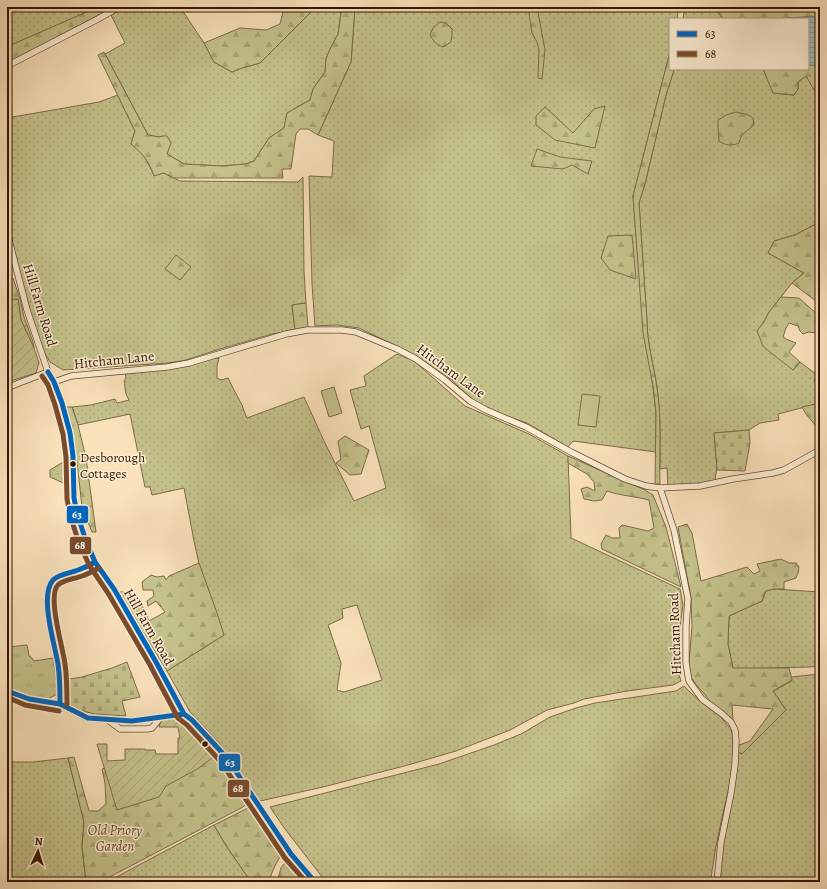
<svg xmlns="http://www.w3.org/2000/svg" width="827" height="889" font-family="Alegreya,serif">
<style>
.grass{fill:url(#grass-dots);stroke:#7c6c47;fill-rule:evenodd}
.forest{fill:url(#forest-firs);stroke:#7c6c47}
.cemetery{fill:url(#cemetery-stones);stroke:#7c6c47}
.park{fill:url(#park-tufts);stroke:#7c6c47}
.garden{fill:url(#garden-furrows);stroke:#7c6c47}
.pitch{fill:#c4c18b;stroke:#7c6c47}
.water{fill:url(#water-rules);stroke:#757a70}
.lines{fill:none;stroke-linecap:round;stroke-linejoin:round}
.street-casing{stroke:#664931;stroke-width:7}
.street{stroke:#fbecd2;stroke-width:5.5}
.bus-1-casing{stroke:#fbecd2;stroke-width:8}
.bus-2-casing{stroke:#fbecd2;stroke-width:8}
.bus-1{stroke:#0065bd;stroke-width:5}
.bus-2{stroke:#7a4b2a;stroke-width:5}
.bus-dot{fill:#351603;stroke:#fbecd2;stroke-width:1.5}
.labels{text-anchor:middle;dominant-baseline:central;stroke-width:3;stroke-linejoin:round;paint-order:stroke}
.bus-label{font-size:13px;fill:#351603;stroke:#fbecd2;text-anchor:start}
.street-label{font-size:14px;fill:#351603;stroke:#fbecd2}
.park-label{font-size:14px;font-style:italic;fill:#60492c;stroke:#fbecd2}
.line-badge{stroke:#fbecd2;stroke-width:1.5}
.badge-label{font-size:11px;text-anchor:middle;font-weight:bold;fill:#fff}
</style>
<defs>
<pattern id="grass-dots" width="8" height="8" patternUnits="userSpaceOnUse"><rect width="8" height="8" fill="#c4c18b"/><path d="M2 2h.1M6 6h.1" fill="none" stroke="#a9a576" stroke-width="1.8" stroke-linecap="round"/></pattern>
<pattern id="forest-firs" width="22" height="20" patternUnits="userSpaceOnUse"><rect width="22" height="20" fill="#c4c18b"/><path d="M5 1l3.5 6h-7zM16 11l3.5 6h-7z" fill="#a9a576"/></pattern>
<pattern id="cemetery-stones" width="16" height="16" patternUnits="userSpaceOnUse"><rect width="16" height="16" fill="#c4c18b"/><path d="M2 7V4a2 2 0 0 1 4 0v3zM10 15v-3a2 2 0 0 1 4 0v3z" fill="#a9a576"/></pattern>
<pattern id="park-tufts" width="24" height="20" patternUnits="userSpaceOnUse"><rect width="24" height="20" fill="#c4c18b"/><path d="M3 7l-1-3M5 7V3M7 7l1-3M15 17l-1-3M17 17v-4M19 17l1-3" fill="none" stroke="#a9a576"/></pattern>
<pattern id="garden-furrows" width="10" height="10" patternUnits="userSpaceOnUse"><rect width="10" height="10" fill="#c4c18b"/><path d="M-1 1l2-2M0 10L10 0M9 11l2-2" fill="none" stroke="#a9a576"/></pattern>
<pattern id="water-rules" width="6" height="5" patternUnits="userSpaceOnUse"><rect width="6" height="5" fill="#a0bcb8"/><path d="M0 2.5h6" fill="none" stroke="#8aa19d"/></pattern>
</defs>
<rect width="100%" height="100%" fill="#f9e1ba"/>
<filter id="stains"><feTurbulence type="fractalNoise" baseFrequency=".005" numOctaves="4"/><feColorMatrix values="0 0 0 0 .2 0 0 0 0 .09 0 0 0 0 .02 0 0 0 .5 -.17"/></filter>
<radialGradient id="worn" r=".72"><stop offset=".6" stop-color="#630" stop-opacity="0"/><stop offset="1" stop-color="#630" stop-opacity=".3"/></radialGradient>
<path class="grass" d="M7 7H98L10 46 7 27Z
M125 7H180L204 43 214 62 232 72 239 69 260 63 316 7H342L338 34 330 49 326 59 325 72 313 89 310 100 287 113 284 128 269 138 254 161 246 164 222 166 184 164 167 154 171 142 163 136 159 137 148 135 105 54 125 43 111 15Z
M355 7H679L677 19H670V52L633 196 639 273 656 412V452L573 441 568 447 527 423 492 411 467 396 452 380 415 355 359 328 337 325 315 326 312 284 309 176 332 177 334 141 318 135 351 62Z
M685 7H691L693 10 704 7H714L723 19H683Z
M674 69H763L774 93 794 95 798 89V82L806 75 820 100V222L795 235 774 241 768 253 804 273 792 283 774 306 769 312 764 322 757 331 793 370 800 362 817 375 814 380 820 384V403L778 414 779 420 760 423 749 430 714 433 717 465 715 481 700 485 668 487 667 468 660 469C660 442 661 415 657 388 654 366 647 344 647 321L639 203 645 184 666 95Z
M118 95 135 131 131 144 143 154 154 175 164 173 180 181 298 182 303 177 304 271 306 303 292 305 295 330 272 334 220 349 186 360 168 363 63 370 50 362 41 347 17 268 7 214V118L99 102Z
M397 354 414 361 465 406 529 434 568 456 571 538 680 589 683 605 677 649 676 666 681 681 673 685 627 691 584 699 574 703 547 710 510 730 456 751 408 765 323 787 260 801 231 758 218 742 190 712 167 671 224 635 199 564 194 541 184 488 152 495 150 487H145L130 414 78 425 72 407 91 405 115 399 117 403 129 400 126 394 124 381 126 378 125 373 211 359 219 358 217 366V378L221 380 228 378 234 390 242 405 244 411 247 418 304 397 324 441 354 501 386 488 369 426 361 429 350 390 366 386 364 376ZM357 605 382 680 344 692 337 690 341 663 328 625 343 618 342 609Z
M68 459H70V484L68 485 50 477V470Z
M774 589 820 592V666L809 667 733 669 728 644 729 616 762 601 766 591Z
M820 674V882H719L723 841 732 798 738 752 742 754 786 710 773 691 792 681 791 677Z
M684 686 691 693 701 702 721 717 727 725 731 728C738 760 728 791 721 822 719 832 717 842 715 852 714 862 711 872 711 882H326L285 829 270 807 439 764 494 745 521 734 550 717 576 708 595 703 676 691Z
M68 758 84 822 82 846 86 882H7V761L8 762H33Z
M214 825 225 844 251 882H107Z"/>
<path class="forest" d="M98 7H114L7 63V27L11 45Z
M284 7H316L260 63 239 69 232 72 214 62 204 43 240 28 266 30 280 24Z
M342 7H355L351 62 318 135 308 129H300L296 134 291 169H282L283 178H173L164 173 154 176C148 160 144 155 131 144L135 131 98 55 104 52 148 135 159 137 163 136H167L171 143 167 154 184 164 222 166 246 164 254 161 269 138 284 128 287 113 310 100 313 89 325 72 326 59 330 49 338 34Z
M528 7H537L545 50 542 79 538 78 539 50 537 42 532 33Z
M714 7H820V100L806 76 798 82V89L794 95 773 93 763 69H808V19H723Z
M440 22 446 23 452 29V36L451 42 443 47C436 44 434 42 430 35L433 28Z
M670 52V69H674V70L666 95 645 184 639 203 647 321C647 344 654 366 657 388 662 420 659 452 660 484H655L656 412 653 386 643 333 633 196Z
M605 106 595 148 555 140 536 125V116L545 107 573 133 594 109Z
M736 112 748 115 753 118 754 125C748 130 740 135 739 143 732 146 726 146 719 141L718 127V120L726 115Z
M537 149 560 157 592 161 588 174 572 165 563 169 531 166Z
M820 222V304L792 283 804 273 768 253 774 241 795 235Z
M632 235 636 279 610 270 601 258 608 236Z
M176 255 191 267 180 280 165 269Z
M13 278 20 299 24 317 33 342 34 348 21 320 18 299 7 300V280Z
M781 297 799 298 818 315 815 320 817 333 809 332 803 334 800 331 798 326 789 323 786 328 783 337 786 339 796 343 789 352 800 362 793 370 770 352 763 346 757 331 764 322 769 312Z
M306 303 308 327 295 330 292 305Z
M820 403V431L806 414 802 407Z
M65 407H72L78 425 86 458 96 532H92L82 507 76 453 72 427Z
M345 436 369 450 361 474 350 475 336 463 341 459 338 441Z
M568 456 631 484 645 490 653 495 666 527 681 587 602 549 601 544 606 535 612 538H620L619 528 622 525 648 531 654 528 649 500C634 496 621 496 607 491L602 500 594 501 584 499 581 489 587 487 595 491 594 482 587 474 568 463Z
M687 524 692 533 701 581 747 567 754 574 760 571 757 564 781 559 789 563H796L799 567 798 573 796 578 784 582V589H774L766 591 762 601 729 616 728 644 733 668H789L792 680 773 691 786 710 742 754 738 752 739 745 750 741 773 709 732 705 733 721 711 702 695 683 691 677 689 663 692 626 691 598 678 527Z
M199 563 217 613 224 635 167 671 118 592H125L141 603 149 621 165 612 156 601 148 606 147 601 154 596 153 590H143L142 582 151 575 157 577 164 576 166 580 169 576Z
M189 719 204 737 231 766 240 778 247 794 249 800 247 803 243 807 100 882H86L82 846 84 822 68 758 74 757 89 811H98L106 804 105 783 102 769 111 766 169 778 187 729Z
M252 806 283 853C276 862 272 871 269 882H251L225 844 214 825Z
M288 859 307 882H277L281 868Z"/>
<path class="cemetery" d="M749 430 750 443 745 471 717 470 714 433Z
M127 662 140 697 122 701 126 716 95 714 82 711 67 705 63 680 82 677 112 668Z"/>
<path class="park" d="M27 645 29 656H30L34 661 53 658 58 689 57 694 48 699 32 697 18 693 7 687V648L8 647Z"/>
<path class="garden" d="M18 299 21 320 34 348 39 363 36 373 7 382V300Z
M168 714 182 716 181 720 182 722 191 724 205 741 218 753 199 768 166 786 159 797 117 810 97 744H107V761L125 760V749H145V750H155L156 754H178V738H180L178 727H159L161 720Z"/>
<path class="pitch" d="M334 387 342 413 329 417 321 391Z
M582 394 600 396 596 427 578 425Z"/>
<path class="water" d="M820 16V66L808 65V19H785V18Z"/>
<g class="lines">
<defs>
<path id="street" d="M7 66 98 19 119 7
M7 230 10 244 27 310 48 372 54 382 62 403 70 433 73 456 74 498 77 513 85 538 95 562 114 589 156 662 184 714 192 720 227 758 291 854 315 882
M54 382 71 376 167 367 189 363 286 334 307 330H342L356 332 397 349 416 359 445 380 470 401 486 410 526 427 571 452 625 479 646 486 660 488 700 486 733 479 773 473 784 470 820 450
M7 388 19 383 48 372
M660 488 674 530 688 599 686 626V663L689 681 702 699 721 713 731 722 735 730 736 741 735 765 731 793 721 842 717 882
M7 689 10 692 29 699 60 704 88 718 132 721 184 714
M60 704C60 691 60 677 58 664 55 647 39 593 53 580 60 574 70 573 78 570 84 568 90 565 95 562
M108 720 120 729H147L152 728 161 717"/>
</defs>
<use href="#street" class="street-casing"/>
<use href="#street" class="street"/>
<defs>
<path id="bus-1" d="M48 372 54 382 62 403 70 433 73 456 74 498 77 513 85 538 95 562 114 589 156 662 184 714 192 720 227 758 291 854 315 882
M7 689 10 692 29 699 60 704 88 718 132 721 184 714
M60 704C60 691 60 677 58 664 55 645 39 596 53 580 59 574 71 573 78 570 84 568 90 565 95 562"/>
<path id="bus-2" d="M42 376 48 385 55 405 63 434 66 457 67 499 70 515 78 540 89 565 108 593 150 665 178 718 187 725 221 762 285 858 306 882
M7 697 25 705 59 711
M67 704C67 691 67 677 65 664 63 648 47 596 58 585 64 579 75 579 82 576 88 574 93 571 99 568"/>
</defs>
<use href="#bus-1" class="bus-1-casing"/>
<use href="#bus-2" class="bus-2-casing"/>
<use href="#bus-1" class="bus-1"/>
<use href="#bus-2" class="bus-2"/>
</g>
<g class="bus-dot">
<circle cx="73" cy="464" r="3.5"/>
<circle cx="205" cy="744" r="3.5"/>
</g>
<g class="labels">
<g class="bus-label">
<text x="80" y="457">Desborough<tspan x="80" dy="16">Cottages</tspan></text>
</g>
<g class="street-label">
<text transform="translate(40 305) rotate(73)">Hill Farm Road</text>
<text transform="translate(114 360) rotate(-6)">Hitcham Lane</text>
<text transform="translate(451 371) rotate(36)">Hitcham Lane</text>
<text transform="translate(149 627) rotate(60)">Hill Farm Road</text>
<text transform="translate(675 634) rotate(-92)">Hitcham Road</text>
</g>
<g class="park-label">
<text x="115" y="830">Old Priory<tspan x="115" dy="16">Garden</tspan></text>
</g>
</g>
<g class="line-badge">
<rect x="66" y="505" width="23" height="19" rx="4" fill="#0065bd"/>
<rect x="69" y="536" width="23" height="19" rx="4" fill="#7a4b2a"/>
<rect x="218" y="753" width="23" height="19" rx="4" fill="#0065bd"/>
<rect x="227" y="779" width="23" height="19" rx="4" fill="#7a4b2a"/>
</g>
<g class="badge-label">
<text x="77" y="518">63</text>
<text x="80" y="549">68</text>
<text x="230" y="766">63</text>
<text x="238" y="792">68</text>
</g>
<rect width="827" height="889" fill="none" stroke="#f9e1ba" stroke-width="24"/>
<rect x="8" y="8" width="811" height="873" fill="none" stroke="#351603" stroke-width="2"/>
<rect x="12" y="12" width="803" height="865" fill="none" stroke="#351603"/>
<rect x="669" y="18" width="140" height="52" fill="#fbecd2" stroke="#ac967f"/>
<rect x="677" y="31" width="20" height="6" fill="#0065bd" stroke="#ac967f"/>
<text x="705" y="38" font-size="12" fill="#351603">63</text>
<rect x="677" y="51" width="20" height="6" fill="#7a4b2a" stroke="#ac967f"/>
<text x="705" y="58" font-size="12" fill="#351603">68</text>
<g transform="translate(38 851) rotate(4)" stroke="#fbecd2" stroke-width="3" paint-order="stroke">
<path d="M0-3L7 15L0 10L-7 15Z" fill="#351603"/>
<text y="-6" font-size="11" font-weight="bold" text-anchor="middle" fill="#351603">N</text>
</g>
<rect width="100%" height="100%" filter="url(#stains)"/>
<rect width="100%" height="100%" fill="url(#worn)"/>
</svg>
